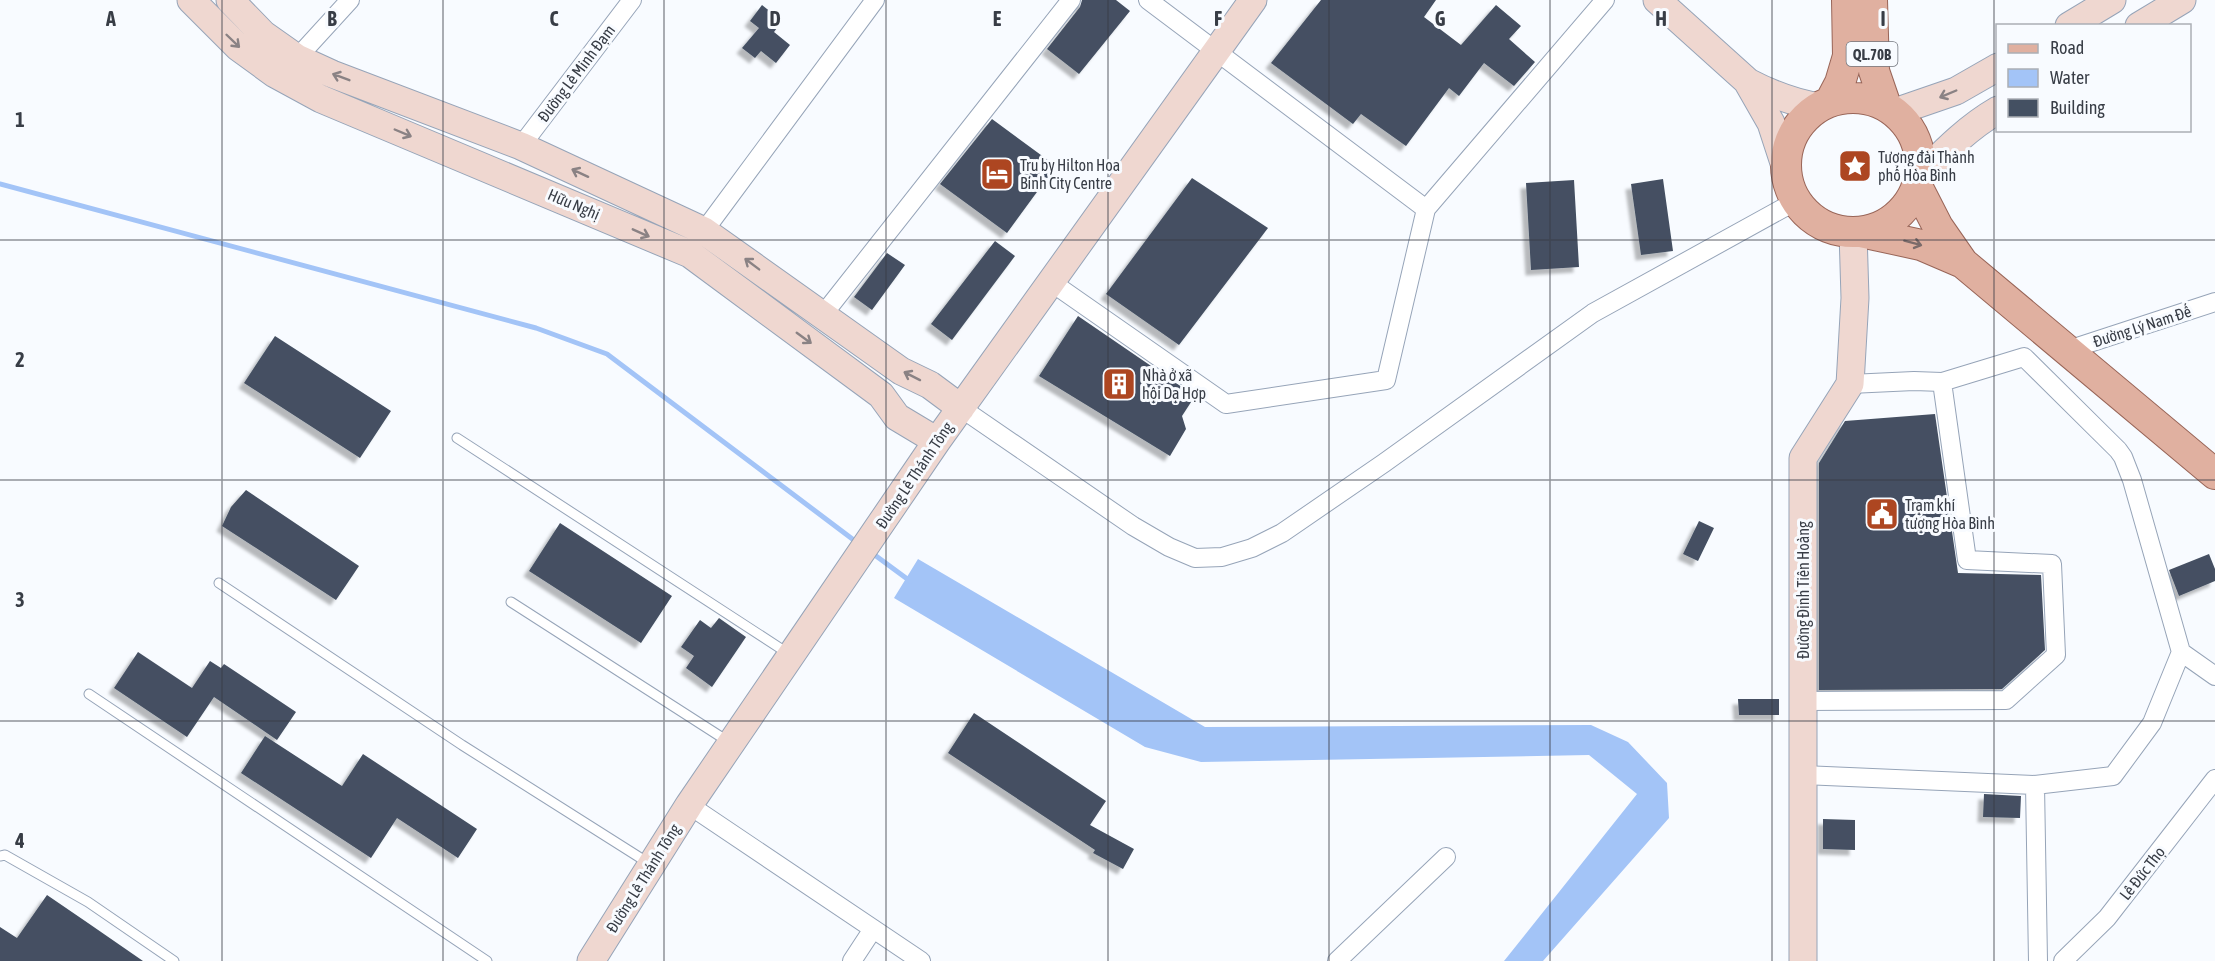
<svg xmlns="http://www.w3.org/2000/svg" width="2215" height="961" font-family="'Asap Condensed',sans-serif">
<style>
.water{fill:#a3c4f7}
.lines{fill:none;stroke-linecap:round;stroke-linejoin:round}
.stream{stroke:#a3c4f7;stroke-width:5}
.building{fill:#445062;filter:url(#shadow)}
.lane-casing{stroke:#96a4b8;stroke-width:11}
.street-casing{stroke:#96a4b8;stroke-width:20}
.secondary-casing{stroke:#96a4b8;stroke-width:29}
.primary-casing{stroke:#986558;stroke-width:32}
.lane{stroke:#fff;stroke-width:9}
.street{stroke:#fff;stroke-width:18}
.secondary{stroke:#efd7d0;stroke-width:27}
.primary{stroke:#e0b0a0;stroke-width:30}
.oneway{stroke:#8a8284}
.oneway2{stroke:#7b6b6a}
.grid{fill:none;stroke:#383d46;stroke-width:1.5;stroke-opacity:0.55}
.labels{text-anchor:middle;dominant-baseline:central;stroke-width:6;stroke-linejoin:round;paint-order:stroke}
.shield{fill:#f8fbff;stroke:#72767e;stroke-width:1.5}
.shield-label{font-size:15px;font-weight:bold;fill:#383d46}
.street-label{font-size:16px;fill:#383d46;stroke:#f8fbff}
.poi-label{font-size:16px;fill:#383d46;stroke:#f8fbff;text-anchor:start}
.grid-label{font-size:20px;text-anchor:middle;font-weight:bold;fill:#383d46;stroke:#f8fbff;stroke-width:6;stroke-linejoin:round;paint-order:stroke}
</style>
<defs>
<filter id="shadow"><feDropShadow dx="-5.5" dy="5.5" stdDeviation="1.5" flood-color="#0004"/></filter>
</defs>
<rect width="100%" height="100%" fill="#f8fbff"/>
<path class="water" d="M918 559 1205 727 1591 725 1628 742 1667 783 1669 818 1543 961H1504L1637 794 1589 755 1201 762 1145 747 894 598Z"/>
<g class="lines">
<path class="stream" d="M0 184 536 328 607 354 859 544
M872 553 910 581"/>
</g>
<path class="building" d="M1082 0H1116L1130 11 1079 74 1047 49 1080 7Z
M1321 0H1436L1424 17 1461 45 1496 5 1521 26 1509 39 1535 62 1514 86 1484 63 1459 96 1449 88 1406 146 1361 114 1353 124 1271 63Z
M762 5 782 21 774 32 790 45 776 63 761 51 755 58 742 48 759 28 750 21Z
M992 119 1056 166 1007 233 940 184Z
M1192 178 1268 228 1179 345 1106 294Z
M1663 179 1673 251 1641 255 1631 184Z
M1574 180 1579 267 1531 270 1526 183Z
M995 241 1015 256 952 340 931 324Z
M887 253 905 265 872 310 854 297Z
M1078 316 1195 396 1182 416 1186 429 1170 456 1039 376Z
M275 336 391 411 360 458 244 383Z
M1935 414 1958 573 2041 575 2045 650 2002 689 1819 690V463L1845 421Z
M246 490 359 566 336 600 222 526 231 507Z
M1699 521 1714 528 1698 561 1683 554Z
M560 523 672 596 641 643 529 571Z
M2209 554 2215 569V581L2179 596 2169 570Z
M719 618 746 637 712 687 686 668 694 656 681 647 700 620 711 628Z
M138 652 192 688 210 661 221 668 224 664 296 712 277 740 214 697 187 737 114 688Z
M1738 699H1779V715H1739Z
M974 713 1106 801 1090 825 1134 849 1123 869 1093 853 1095 850 948 753Z
M265 736 342 786 363 754 477 829 458 858 397 818 371 858 241 773Z
M1984 794 2021 796 2020 818 1983 817Z
M1823 819 1855 820V850L1823 849Z
M47 895 88 923 143 961H0V927L17 938Z"/>
<g class="lines">
<defs>
<path id="lane" d="M457 438 789 654
M219 583 462 745 650 864
M511 602 729 742
M89 694 487 961
M0 856 5 855 88 902 174 961"/>
<path id="street" d="M297 58 350 0
M521 146 632 0
M1426 209 1605 0
M704 231 875 0
M1051 282 1226 404 1386 380 1426 209 1148 0
M822 316 1071 0
M2068 350 2215 302
M1942 382 2024 357 2118 450 2123 457 2132 480 2181 652 2215 676
M961 408 1133 526 1169 547 1195 558 1222 557 1252 548 1282 533 1384 463 1593 313 1796 201
M1803 701 2006 700 2056 655 2052 564 1967 560 1942 382 1914 381 1850 384
M1803 775 2035 785 2038 961
M2035 785 2113 776 2152 723 2181 652
M689 805 921 961
M852 961 873 929
M1337 961 1446 857
M2063 961 2107 918 2215 779"/>
<path id="secondary" d="M191 0 238 47 275 74 321 99 690 254 881 395 897 417 937 441
M230 0 263 34 297 58 332 74 521 146 704 231 901 371 930 385 961 408
M1657 0 1747 81 1771 123 1786 169
M2069 26 2112 0
M2139 26 2182 0
M1748 82C1771 94 1794 103 1820 107
M1895 112 1956 91 1998 67
M1919 177C1944 152 1967 128 1998 110
M591 961 689 805 937 441 1253 0
M1803 961V458L1850 384 1855 298 1853 232"/>
<path id="primary" d="M1872 0 1874 71 1886 106
M1786 165a67 67 0 1 1 134 0a67 67 0 1 1-134 0Z
M1830 102 1840 83 1848 56 1847 0
M1917 186 1938 227 1963 263 2215 474
M1861 232 1921 245 1963 263"/>
</defs>
<use href="#lane" class="lane-casing"/>
<use href="#street" class="street-casing"/>
<use href="#secondary" class="secondary-casing"/>
<use href="#primary" class="primary-casing"/>
<use href="#lane" class="lane"/>
<use href="#street" class="street"/>
<use href="#secondary" class="secondary"/>
<use href="#primary" class="primary"/>
</g>
<defs><path id="oneway-shaft" d="M-6 0H5M1.5-3L5.5 0L1.5 3" fill="none" stroke-width="1.6" stroke-linecap="round" stroke-linejoin="round" transform="scale(1.5)"/></defs>
<g class="oneway">
<use href="#oneway-shaft" transform="translate(233 41) rotate(44)"/>
<use href="#oneway-shaft" transform="translate(341 77) rotate(-159)"/>
<use href="#oneway-shaft" transform="translate(1948 94) rotate(157)"/>
<use href="#oneway-shaft" transform="translate(403 133) rotate(23)"/>
<use href="#oneway-shaft" transform="translate(580 173) rotate(-155)"/>
<use href="#oneway-shaft" transform="translate(641 233) rotate(24)"/>
<use href="#oneway-shaft" transform="translate(752 264) rotate(-143)"/>
<use href="#oneway-shaft" transform="translate(804 338) rotate(36)"/>
<use href="#oneway-shaft" transform="translate(912 376) rotate(-153)"/>
</g>
<use class="oneway2" href="#oneway-shaft" transform="translate(1913 243) rotate(15)"/>
<path class="grid" d="M222 0V961M443 0V961M664 0V961M886 0V961M1108 0V961M1329 0V961M1550 0V961M1772 0V961M1994 0V961M0 240H2215M0 480H2215M0 721H2215"/>
<defs>
<symbol id="sight-square" viewBox="-11 -11 22 22"><rect x="-9" y="-9" width="18" height="18" rx="4" fill="#ad4621" stroke="#f8fbff"/><path d="M0-6L1.8-2.2L6-1.7L2.9 1.2L3.7 5.4L0 3.3L-3.7 5.4L-2.9 1.2L-6-1.7L-1.8-2.2Z" fill="#fff"/></symbol>
<symbol id="hotel-square" viewBox="-11 -11 22 22"><rect x="-9" y="-9" width="18" height="18" rx="4" fill="#ad4621" stroke="#f8fbff"/><path d="M-6-4.5h1.5V1H6V5H4.5V3h-9V5H-6ZM-4 0a1.8 1.8 0 1 1 3.6 0ZM.5 0V-2.5h3Q6-2.5 6 0Z" fill="#fff"/></symbol>
<symbol id="building-square" viewBox="-11 -11 22 22"><rect x="-9" y="-9" width="18" height="18" rx="4" fill="#ad4621" stroke="#f8fbff"/><path d="M-4-6H4V6H1V3H-1V6H-4ZM-2.5-4.3h1.7v1.8h-1.7ZM.8-4.3h1.7v1.8H.8ZM-2.5-1h1.7V.8h-1.7ZM.8-1h1.7V.8H.8Z" fill="#fff"/></symbol>
<symbol id="civic-square" viewBox="-11 -11 22 22"><rect x="-9" y="-9" width="18" height="18" rx="4" fill="#ad4621" stroke="#f8fbff"/><path d="M-.6-6.5H3V-4.5H.6V-3L4-1V1h2V6H-6V1h2V-1L-.6-3ZM-1.2 2.5V6h2.4V2.5Z" fill="#fff"/></symbol>
</defs>
<g fill-rule="evenodd">
<use href="#sight-square" x="1836" y="147" width="38" height="38"/>
<use href="#hotel-square" x="978" y="155" width="38" height="38"/>
<use href="#building-square" x="1100" y="365" width="38" height="38"/>
<use href="#civic-square" x="1863" y="495" width="38" height="38"/>
</g>
<g class="labels">
<rect class="shield" x="1846.5" y="42" width="51" height="24" rx="4.5"/>
<g class="shield-label">
<text x="1872" y="54">QL.70B</text>
</g>
<g class="street-label">
<text transform="translate(576 73) rotate(-53)">Đường Lê Minh Đạm</text>
<text transform="translate(574 204) rotate(23)">Hữu Nghị</text>
<text transform="translate(2142 326) rotate(-18)">Đường Lý Nam Đế</text>
<text transform="translate(914 475) rotate(-56)">Đường Lê Thánh Tông</text>
<text transform="translate(1803 590) rotate(-90)">Đường Đinh Tiên Hoàng</text>
<text transform="translate(2142 873) rotate(-52)">Lê Đức Thọ</text>
<text transform="translate(643 878) rotate(-58)">Đường Lê Thánh Tông</text>
</g>
<g class="poi-label">
<text x="1878" y="157">Tượng đài Thành<tspan x="1878" dy="18">phố Hòa Bình</tspan></text>
<text x="1020" y="165">Tru by Hilton Hoa<tspan x="1020" dy="18">Binh City Centre</tspan></text>
<text x="1142" y="375">Nhà ở xã<tspan x="1142" dy="18">hội Dạ Hợp</tspan></text>
<text x="1905" y="505">Trạm khí<tspan x="1905" dy="18">tượng Hòa Bình</tspan></text>
</g>
</g>
<g class="grid-label">
<text x="111" y="26">A</text>
<text x="332" y="26">B</text>
<text x="554" y="26">C</text>
<text x="775" y="26">D</text>
<text x="997" y="26">E</text>
<text x="1218" y="26">F</text>
<text x="1440" y="26">G</text>
<text x="1661" y="26">H</text>
<text x="1883" y="26">I</text>
<text x="20" y="127">1</text>
<text x="20" y="367">2</text>
<text x="20" y="607">3</text>
<text x="20" y="848">4</text>
</g>
<rect x="1996" y="24" width="195" height="108" fill="#f8fbff" stroke="#abafb5" stroke-width="1.5"/>
<rect x="2008" y="44" width="30" height="9" fill="#e0b0a0" stroke="#abafb5" stroke-width="1.5"/>
<text x="2050" y="54" font-size="18" fill="#383d46">Road</text>
<rect x="2008" y="69" width="30" height="18" fill="#a3c4f7" stroke="#abafb5" stroke-width="1.5"/>
<text x="2050" y="84" font-size="18" fill="#383d46">Water</text>
<rect x="2008" y="99" width="30" height="18" fill="#445062" stroke="#abafb5" stroke-width="1.5"/>
<text x="2050" y="114" font-size="18" fill="#383d46">Building</text>
</svg>
